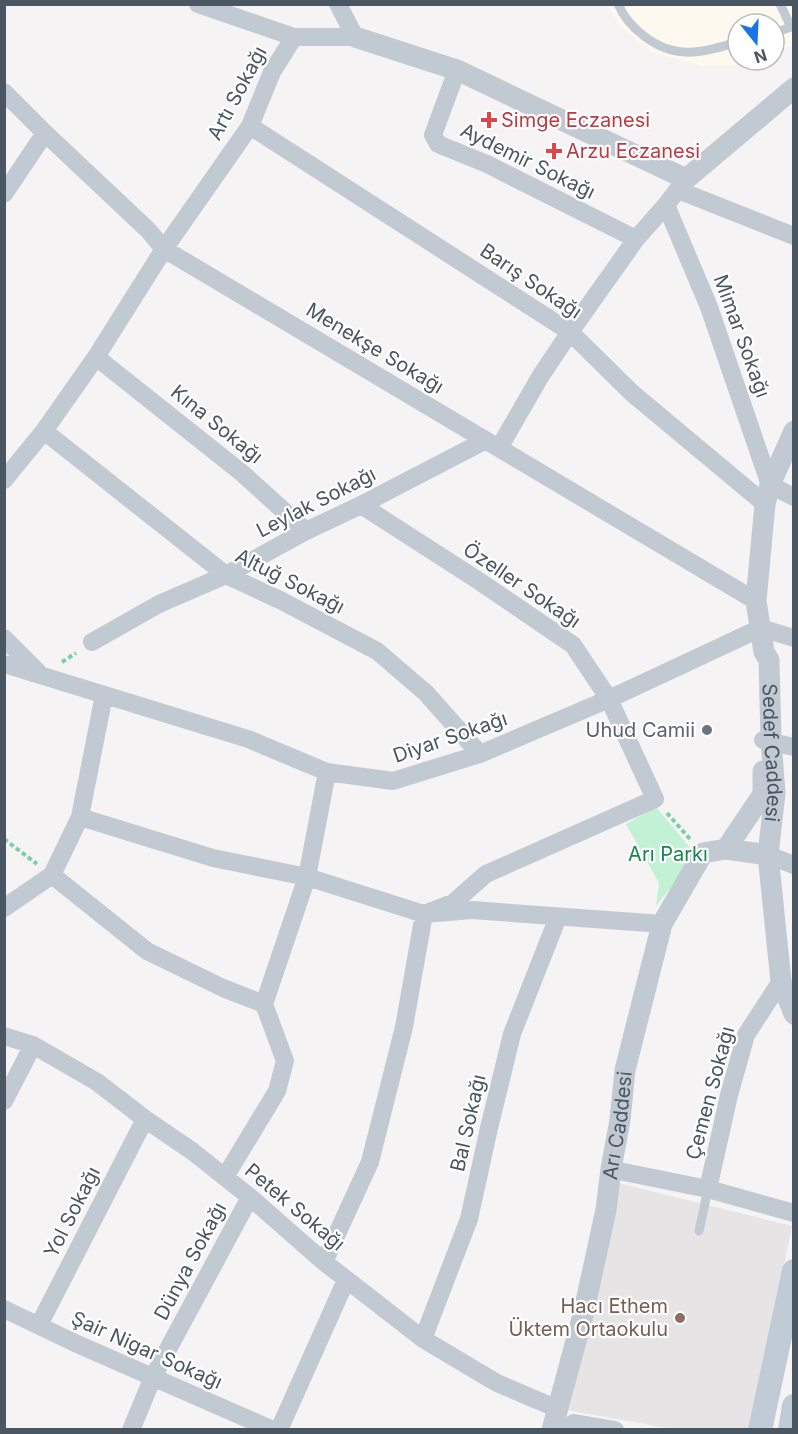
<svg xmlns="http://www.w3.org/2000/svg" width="798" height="1434" font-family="Inter,sans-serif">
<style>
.commercial{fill:#fdf9ef}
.education{fill:#e6e4e5}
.green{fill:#c3f1d5}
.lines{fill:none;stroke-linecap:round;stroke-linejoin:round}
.path{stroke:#7ad0a6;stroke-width:4;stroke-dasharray:4.5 3;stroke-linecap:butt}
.service{stroke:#c1cad2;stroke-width:9}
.minor{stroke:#c1cad2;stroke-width:18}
.tertiary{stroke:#c1cad2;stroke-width:21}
.secondary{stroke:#c1cbd6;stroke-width:24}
.health-dot{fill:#e0444e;stroke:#fff;stroke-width:2}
.worship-dot{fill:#6b7280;stroke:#fff;stroke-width:2}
.education-dot{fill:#8d6e63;stroke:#fff;stroke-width:2}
.labels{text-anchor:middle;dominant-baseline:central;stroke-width:4.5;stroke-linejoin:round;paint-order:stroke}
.street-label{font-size:20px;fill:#4a5661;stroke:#fff}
.health-label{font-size:20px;fill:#be3a42;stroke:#fff;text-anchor:start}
.worship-label{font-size:20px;fill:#5b616d;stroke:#fff;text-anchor:end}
.park-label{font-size:20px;fill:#17864f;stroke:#fff}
.education-label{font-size:20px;fill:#785e54;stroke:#fff;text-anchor:end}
</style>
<rect width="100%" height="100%" fill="#f5f3f3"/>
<path class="commercial" d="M608 5H793V44L774 53V24H738V60H760L749 66H701L652 52 618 24Z"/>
<path class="education" d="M618 1183 792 1226 750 1429H672L567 1410Z"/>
<path class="green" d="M656 807 696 855 656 906 659 883 626 824Z"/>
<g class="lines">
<path class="path" d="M62 662 76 653
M667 813 690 839
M4 839 37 864"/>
<path class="service" d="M618 4C624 18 632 27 644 36 676 61 703 52 738 42
M774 33 791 27 780 4
M699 1231 708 1189"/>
<path class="minor" d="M198 4 294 37
M457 70 433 135 438 144 487 164 636 239
M4 92 45 133 148 230 164 249 756 601
M250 126 570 332 632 393 765 504
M678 190 794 236
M4 194 45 133
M666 205 709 307 770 485 794 497
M96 357 242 473 306 531
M44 431 226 575 282 601 377 651 426 693 480 754
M499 448 540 377 570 332 636 239 666 205 686 179
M4 480 44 431 96 357 164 249 250 126 272 72 294 37H355L338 4
M4 638 39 673
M92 642 159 604 226 575 306 531 361 505 486 440
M4 664 248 739 327 772 393 781 480 754 609 699 761 628 794 638
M763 740 794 747
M80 817 213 858 307 877 424 914 472 910 662 924
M768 855 794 865
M52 875 147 951 223 988 264 1004
M52 875 80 817 104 695
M4 908 52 875
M264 1004 307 877 327 772
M4 1036 33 1045 97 1082 145 1119 192 1151 250 1197 324 1262 423 1339 497 1383 558 1409
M4 1101 33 1045
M619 1171 708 1189 794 1213
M225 1177 277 1091 285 1061 264 1004
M708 1189 729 1095 746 1035 781 981
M324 1262 370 1162 404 1027 424 914 453 903 486 874 655 799 609 699 573 645 479 581 361 505
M4 1309 75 1343 273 1430
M39 1325 145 1119
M423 1339 469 1219 489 1128 512 1034 558 917
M131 1430 153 1377 250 1197
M279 1430 346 1280
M562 1430 574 1423 615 1430"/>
<g class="tertiary">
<path d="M355 37 457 70 686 179 794 88"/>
<path id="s1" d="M794 431 770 485 765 504 756 601 764 652 769 660 771 741 775 793 768 855 781 981 794 1014"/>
<path d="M726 849 763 794V771"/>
<path id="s2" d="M552 1430 583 1315 606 1210 611 1169 620 1120 625 1070 662 924 703 853 726 849 768 855"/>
</g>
<path class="secondary" d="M760 1430 794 1271
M790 1430 794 1406"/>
</g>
<g class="health-dot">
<path d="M486 111h6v6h6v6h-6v6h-6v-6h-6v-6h6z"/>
<path d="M551 142h6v6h6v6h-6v6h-6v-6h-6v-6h6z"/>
</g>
<circle class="worship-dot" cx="707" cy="730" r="6"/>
<circle class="education-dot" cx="680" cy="1318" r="6"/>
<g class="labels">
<g class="street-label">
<text transform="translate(237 93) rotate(-62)">Artı Sokağı</text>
<text transform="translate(528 161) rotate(26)">Aydemir Sokağı</text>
<text transform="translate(531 281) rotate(34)">Barış Sokağı</text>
<text transform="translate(742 336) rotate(70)">Mimar Sokağı</text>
<text transform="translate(375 348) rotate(31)">Menekşe Sokağı</text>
<text transform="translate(217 424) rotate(39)">Kına Sokağı</text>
<text transform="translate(316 502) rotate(-27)">Leylak Sokağı</text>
<text transform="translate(290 581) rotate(27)">Altuğ Sokağı</text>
<text transform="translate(522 585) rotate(34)">Özeller Sokağı</text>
<text transform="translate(450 737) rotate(-19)">Diyar Sokağı</text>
<text stroke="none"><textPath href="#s1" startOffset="330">Sedef Caddesi</textPath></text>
<text transform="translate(710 1093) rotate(-75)">Çemen Sokağı</text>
<text transform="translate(468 1123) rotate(-77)">Bal Sokağı</text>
<text stroke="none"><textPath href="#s2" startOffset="312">Arı Caddesi</textPath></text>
<text transform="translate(295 1207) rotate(40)">Petek Sokağı</text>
<text transform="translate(72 1212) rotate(-63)">Yol Sokağı</text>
<text transform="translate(190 1261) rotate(-62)">Dünya Sokağı</text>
<text transform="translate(147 1350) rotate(24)">Şair Nigar Sokağı</text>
</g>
<g class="health-label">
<text x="501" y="120">Simge Eczanesi</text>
<text x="566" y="151">Arzu Eczanesi</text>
</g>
<g class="worship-label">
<text x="695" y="730">Uhud Camii</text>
</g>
<g class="park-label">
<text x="668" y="854">Arı Parkı</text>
</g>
<g class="education-label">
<text x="668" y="1306">Hacı Ethem<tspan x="668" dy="23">Üktem Ortaokulu</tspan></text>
</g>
</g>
<rect width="798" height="1434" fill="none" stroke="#4a5661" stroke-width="12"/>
<g transform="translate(756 42) rotate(162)"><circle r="28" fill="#ffffff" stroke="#b7bbc0" stroke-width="1.5"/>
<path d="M0-4.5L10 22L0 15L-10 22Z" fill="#1a73e8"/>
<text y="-9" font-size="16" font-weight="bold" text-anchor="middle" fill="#4a5661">N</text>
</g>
</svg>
